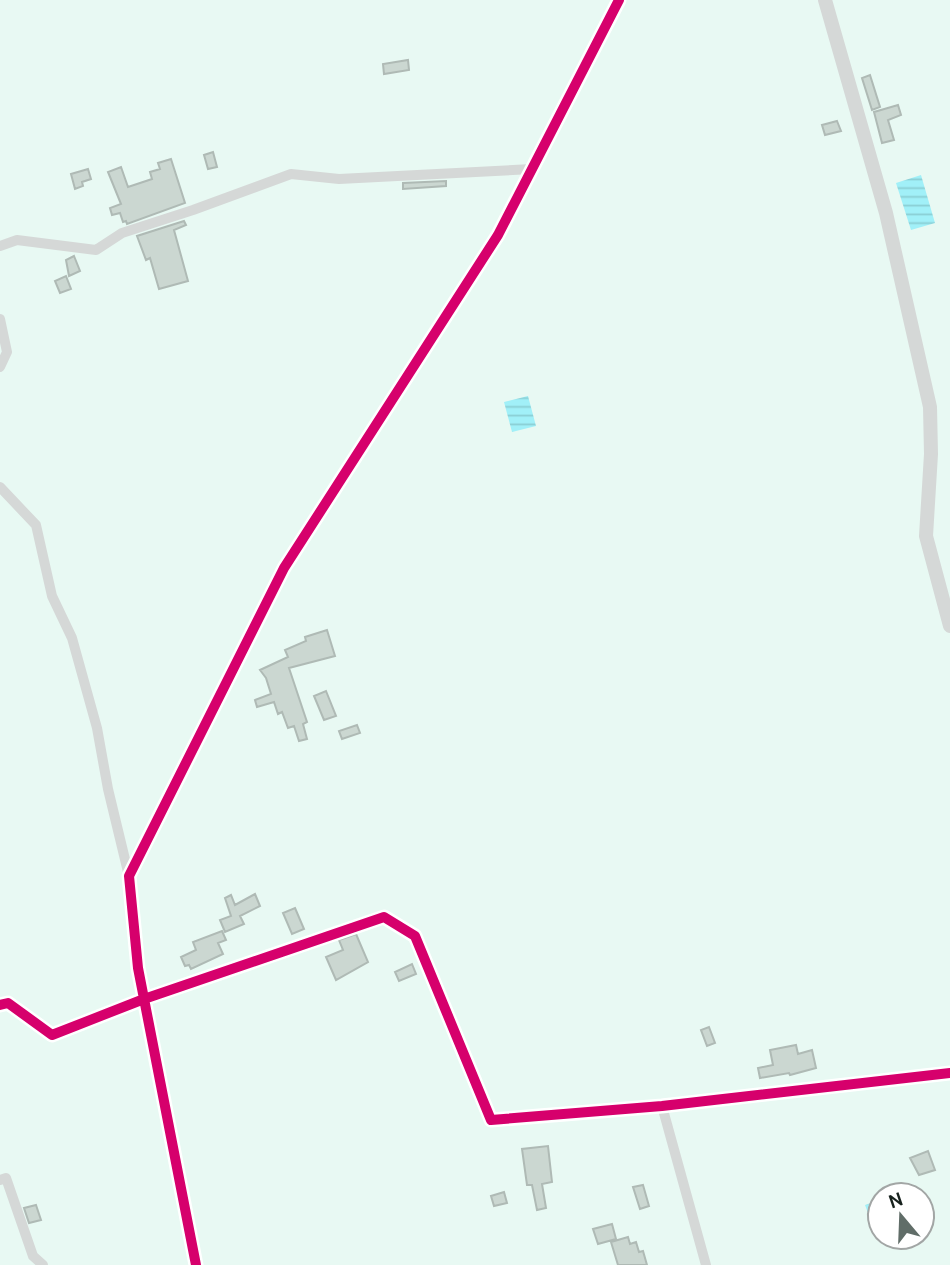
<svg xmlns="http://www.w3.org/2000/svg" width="950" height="1265" font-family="Cabin,sans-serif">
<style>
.water{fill:url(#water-rules)}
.building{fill:#cbd7d1;stroke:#afbab5;stroke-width:2}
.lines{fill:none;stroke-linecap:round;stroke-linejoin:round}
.minor{stroke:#d5d8d7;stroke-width:10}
.secondary{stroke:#d5d8d7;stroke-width:14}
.cycleway-casing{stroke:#fff;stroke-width:15}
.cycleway{stroke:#d6006c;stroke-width:10}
</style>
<defs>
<pattern id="water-rules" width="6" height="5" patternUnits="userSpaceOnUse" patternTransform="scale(1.75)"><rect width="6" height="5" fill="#a1f0f8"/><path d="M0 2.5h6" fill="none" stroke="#8aced4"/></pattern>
</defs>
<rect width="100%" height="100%" fill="#e8f9f3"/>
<path class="water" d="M921 175 935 223 911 230 896 183Z
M528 396 536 426 512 432 504 402Z
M880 1200V1218L871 1221 865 1205Z"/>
<path class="building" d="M408 60 409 70 384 74 383 64Z
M870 75 880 107 872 110 862 78Z
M898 105 901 115 888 120 894 140 882 143 874 112Z
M837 121 841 131 825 135 822 125Z
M213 152 217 167 208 169 204 155Z
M171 159 185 203 127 224 126 221 123 222 120 213 112 215 110 208 121 204 108 172 121 167 128 187 152 179 150 172 160 169 158 163Z
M88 169 91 179 82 182 83 186 75 189 71 174Z
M446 181V186L403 189V183Z
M184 221 186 225 174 230 188 281 159 289 150 258 146 260 137 236Z
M74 256 80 271 69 276 66 260Z
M66 276 71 289 60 293 55 281Z
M327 630 335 656 289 668 307 722 303 724 307 739 299 741 294 726 288 728 282 712 278 714 274 702 257 707 255 700 271 694 266 678 260 670 288 657 285 650 306 641 305 637Z
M326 691 336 716 324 720 314 696Z
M357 725 360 733 342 739 339 731Z
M255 894 260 906 240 916 244 924 225 932 220 920 231 916 225 898 231 895 235 905Z
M295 908 304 929 292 934 283 913Z
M222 931 226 940 218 943 223 954 191 969 189 965 185 966 181 957 196 950 193 942Z
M356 934 368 962 336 980 326 957 343 950 339 940Z
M412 964 416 974 399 981 395 972Z
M709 1027 715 1043 707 1046 701 1030Z
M796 1045 798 1054 812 1050 816 1068 790 1075 789 1073 760 1078 758 1068 773 1065 770 1050Z
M548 1146 552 1182 542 1184 546 1208 537 1210 532 1185H527L522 1149Z
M928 1151 935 1170 919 1175 910 1158Z
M643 1185 649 1206 640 1209 633 1187Z
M504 1192 507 1203 494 1206 491 1196Z
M36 1205 41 1220 29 1223 24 1208Z
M612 1224 616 1239 598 1244 593 1229Z
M628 1237 630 1244 636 1242 639 1252 643 1251 647 1265H618L611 1242Z"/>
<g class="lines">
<path class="minor" d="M0 246 17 240 96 250 122 233 193 210 291 174 339 179 532 169
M0 319 7 352 0 367
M0 487 36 525 52 596 72 638 97 728 108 789 129 876
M0 1005 8 1003 52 1035 144 999 384 917 415 936 491 1120 662 1106 950 1073
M662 1106 706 1265
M0 1180 6 1178 33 1256 43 1265
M196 1265 138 968 129 876 284 568 498 235 619 0"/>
<path class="secondary" d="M825 0 886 213 930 407 931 454 926 536 950 626"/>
<defs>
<path id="cycleway" d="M0 1005 8 1003 52 1035 144 999 384 917 415 936 491 1120 662 1106 950 1073
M196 1265 138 968 129 876 284 568 498 235 619 0"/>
</defs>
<use href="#cycleway" class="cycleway-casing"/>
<use href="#cycleway" class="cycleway"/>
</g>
<g transform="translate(901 1216) rotate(341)"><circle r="33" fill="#ffffff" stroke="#a2a6a5" stroke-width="2"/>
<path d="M0-5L12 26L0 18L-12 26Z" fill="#606d68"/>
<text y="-10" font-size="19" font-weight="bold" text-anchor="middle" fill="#17211d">N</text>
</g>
</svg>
